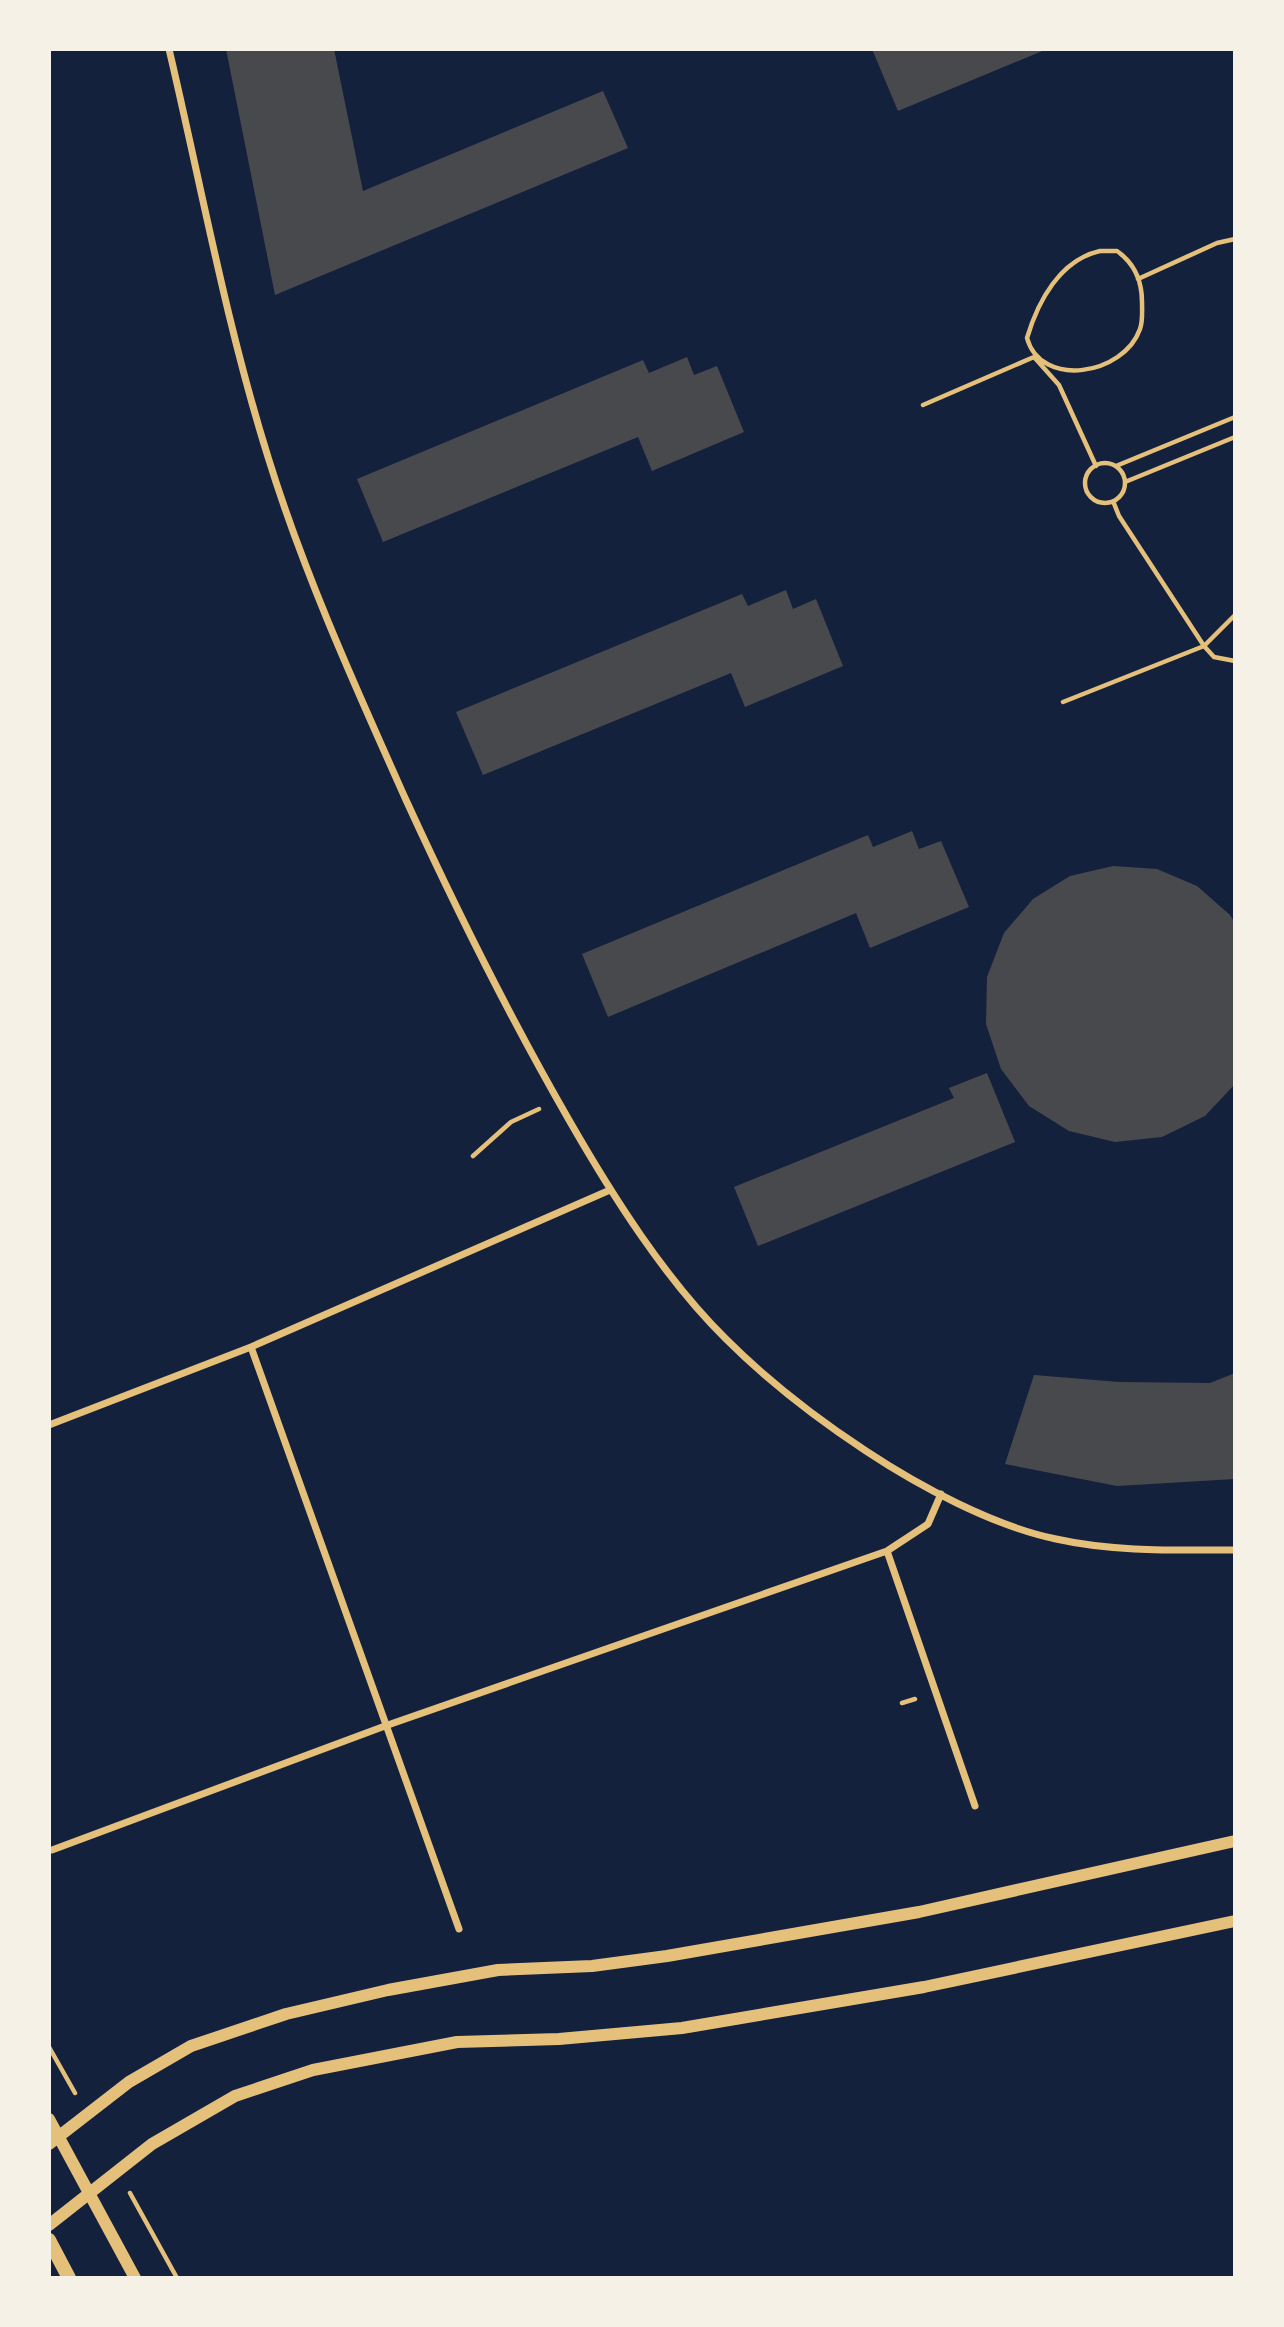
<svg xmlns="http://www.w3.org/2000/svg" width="1284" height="2327" font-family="'Varela Round',sans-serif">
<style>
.building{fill:#48494c}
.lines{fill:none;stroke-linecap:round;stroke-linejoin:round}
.path{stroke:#e5c07b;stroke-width:4.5}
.minor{stroke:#e5c07b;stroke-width:7}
.tertiary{stroke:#e5c07b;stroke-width:12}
.secondary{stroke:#e5c07b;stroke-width:14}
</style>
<rect width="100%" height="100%" fill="#14213d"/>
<path class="building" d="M226 49H334L363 191 603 91 628 148 275 295Z
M872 49H1047L898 111Z
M687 357 694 375 717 366 744 432 652 471 638 437 383 542 357 479 643 360 649 373Z
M786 590 793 609 816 599 843 666 745 707 731 673 483 775 456 712 742 594 748 606Z
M912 831 919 849 941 841 969 907 870 948 856 913 608 1017 582 954 868 835 873 847Z
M1113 866 1157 869 1197 886 1230 915 1235 923V1084L1205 1116 1162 1137 1115 1142 1069 1131 1029 1106 1001 1069 986 1024 987 977 1004 933 1033 899 1070 876Z
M987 1073 1015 1142 758 1246 734 1187 954 1098 949 1088Z
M1235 1373V1479L1117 1486 1005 1464 1034 1375 1119 1382 1210 1383Z"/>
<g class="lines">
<path class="path" d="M1100 251H1117C1134 263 1142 281 1142 302 1142 310 1143 321 1140 329 1124 375 1041 389 1027 338 1038 301 1060 260 1100 251Z
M1138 279 1217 243 1235 239
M923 405 1034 357 1059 385 1096 466
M1085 483a20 20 0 1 1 40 0a20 20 0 1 1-40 0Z
M1116 466 1235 417
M1125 482 1235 437
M1113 501 1119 516 1204 646 1214 657 1235 661
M1063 702 1204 646 1235 615
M473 1156 511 1122 539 1109
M902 1703 915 1699
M49 2047 75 2093
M130 2193 177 2278"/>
<path class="minor" d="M169 49C201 185 226 323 268 457 304 574 356 688 406 800 456 909 509 1016 569 1120 612 1195 665 1279 726 1339 769 1382 816 1418 866 1451 919 1486 993 1526 1056 1539 1114 1552 1176 1550 1235 1550
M251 1347 459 1929
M49 1425 251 1347 610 1190
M887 1551 975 1806
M52 1850 385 1726 887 1551 928 1524 941 1494"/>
<path class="tertiary" d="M49 2119 135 2278
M49 2144 129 2082 191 2046 286 2014 388 1990 498 1970 592 1966 667 1956 919 1912 1235 1841
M49 2225 152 2144 235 2096 313 2070 457 2042 559 2039 682 2028 924 1987 1235 1921"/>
<path class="secondary" d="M49 2240 69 2278"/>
</g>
<rect width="1284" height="2327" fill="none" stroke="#f6f1e7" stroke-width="102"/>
</svg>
